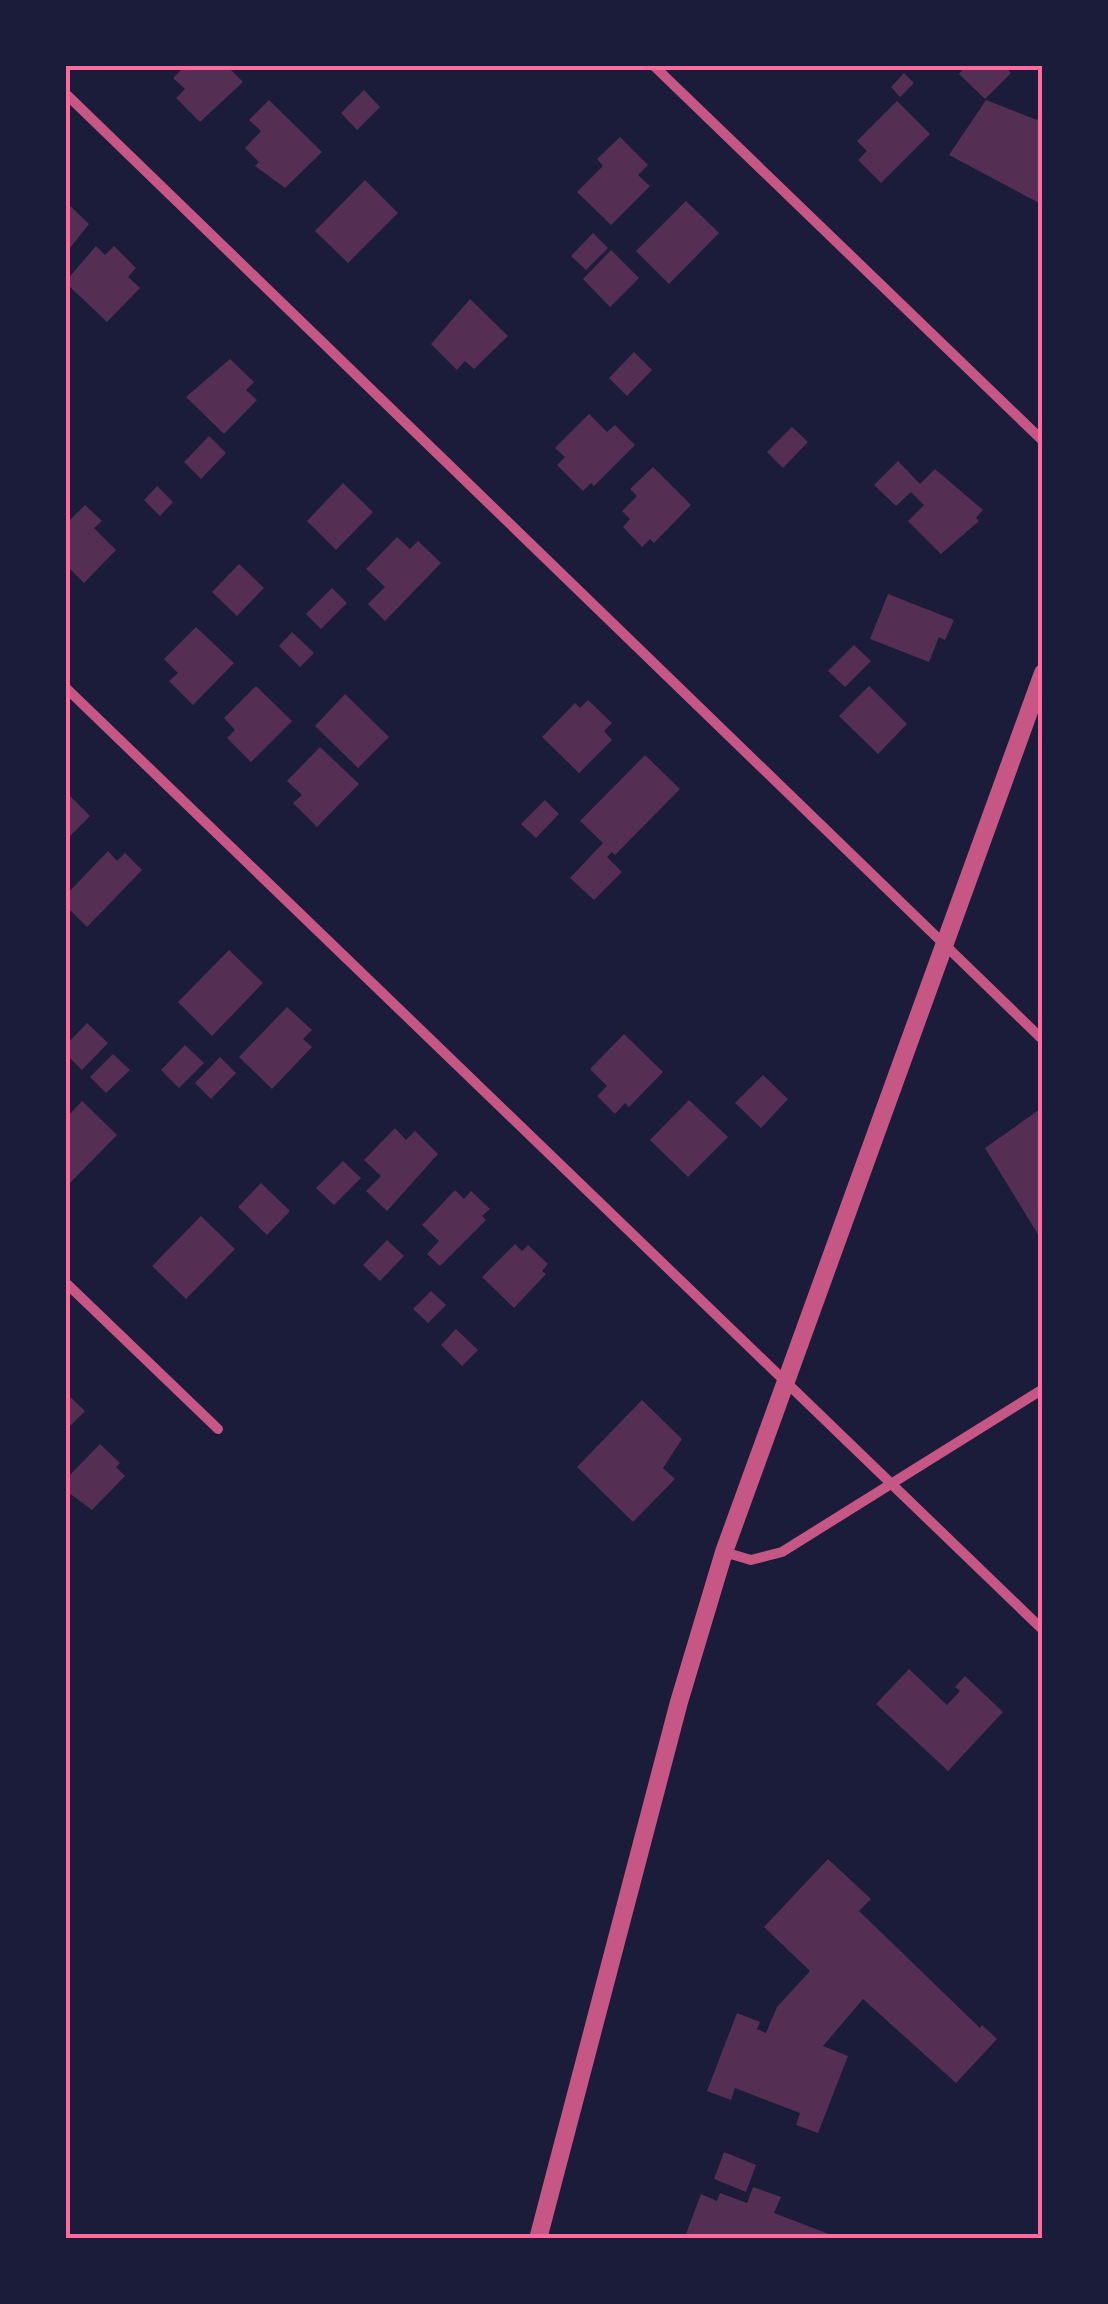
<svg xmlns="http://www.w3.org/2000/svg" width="1108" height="2304" font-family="Montserrat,sans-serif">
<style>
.building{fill:#542f53}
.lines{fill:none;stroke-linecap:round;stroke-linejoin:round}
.minor{stroke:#c65784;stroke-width:10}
.tertiary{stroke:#c65784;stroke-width:18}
.neatline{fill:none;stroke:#ff6b9d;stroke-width:4}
</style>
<rect width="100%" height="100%" fill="#1b1b3a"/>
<path class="building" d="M186 65H226L243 82 200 122 176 98 185 89 173 78Z
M967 65H1004L1011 73 985 99 959 74Z
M904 73 914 83 900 97 891 87Z
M364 90 380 107 357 130 341 113Z
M269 100 322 152 285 188 255 166 259 162 245 148 261 131 249 120Z
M986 100 1037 120 1043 106V205L949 155Z
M897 101 930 134 881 183 858 160 867 151 857 141Z
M620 137 648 165 638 175 650 186 611 225 577 192 603 166 597 159Z
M365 180 398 213 348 263 315 231Z
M65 201 89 224 65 254Z
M686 201 719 233 669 284 636 251Z
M593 233 608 248 586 270 571 256Z
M96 246 105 255 114 246 136 268 128 277 140 288 107 322 65 282Z
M611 250 639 278 610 307 583 279Z
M470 299 508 336 474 369 465 361 457 370 431 344Z
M634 352 652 370 627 396 609 378Z
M230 359 254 382 246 390 257 400 224 434 186 397Z
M589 414 607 432 615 425 635 445 594 486 591 483 583 491 557 465 565 457 555 448Z
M792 427 808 442 783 468 767 452Z
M209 436 226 453 201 479 184 462Z
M898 461 920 484 935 469 983 510 976 518 979 521 941 554 908 521 924 505 911 492 896 506 874 485Z
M653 467 691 505 654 543 650 539 642 547 623 527 630 519 622 511 637 496 630 489Z
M343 483 373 512 336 550 307 521Z
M157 486 173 502 160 516 144 500Z
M85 505 102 521 94 528 116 550 84 583 70 569 65 575V525Z
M397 537 410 549 418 541 441 563 385 621 368 604 385 587 366 569Z
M239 564 264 588 237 616 212 592Z
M332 588 347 603 321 629 306 614Z
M888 594 954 620 945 640 939 637 929 662 870 639Z
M196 627 234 663 193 705 169 681 178 673 164 659Z
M292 632 314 653 300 667 279 646Z
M854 645 871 661 845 687 828 671Z
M256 686 292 721 251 762 227 738 235 730 224 718Z
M869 686 907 724 878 754 839 716Z
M345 694 389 737 358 768 315 726Z
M588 700 612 723 604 731 612 740 579 773 542 737 575 703 580 708Z
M320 747 359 784 317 827 293 803 302 795 287 781Z
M645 755 680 789 615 855 612 852 607 857 622 872 594 900 570 878 603 843 580 821Z
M65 791 90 816 65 841Z
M545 800 559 814 536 838 521 824Z
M108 851 117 861 125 853 142 870 87 927 65 905V896Z
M229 950 263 983 212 1036 178 1002Z
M287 1007 312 1030 303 1039 312 1047 272 1089 239 1057Z
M87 1023 108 1043 82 1070 65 1053V1046Z
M624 1034 663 1072 629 1107 625 1103 615 1114 597 1096 607 1086 590 1069Z
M185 1045 204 1063 179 1088 161 1070Z
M113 1054 130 1070 106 1093 90 1077Z
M220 1057 236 1073 211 1099 195 1083Z
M763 1075 788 1099 761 1128 735 1103Z
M689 1100 728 1137 688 1177 650 1140Z
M82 1101 117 1135 67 1186 65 1119Z
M1043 1107V1234L1039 1236 985 1148Z
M395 1128 406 1140 415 1131 438 1154 387 1211 366 1191 381 1176 364 1160Z
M343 1161 361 1178 334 1205 316 1188Z
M261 1183 290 1211 267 1235 238 1207Z
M455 1190 464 1199 471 1191 490 1209 482 1216 486 1220 440 1266 427 1254 439 1241 422 1225Z
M201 1216 235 1249 186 1299 152 1266Z
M387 1240 404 1256 380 1281 363 1265Z
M515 1244 522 1251 528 1245 548 1264 542 1271 546 1274 514 1308 482 1277Z
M431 1291 446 1305 428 1323 413 1309Z
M456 1329 478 1350 462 1366 441 1345Z
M65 1392 85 1411 65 1431Z
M642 1400 682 1439 663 1468 675 1479 633 1522 577 1467Z
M100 1444 120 1463 116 1467 125 1476 92 1510 65 1490V1480Z
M909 1669 947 1705 960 1691 955 1687 965 1676 1003 1712 948 1771 876 1704Z
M828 1859 871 1899 859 1911 980 2028 982 2025 997 2039 956 2083 863 1999 823 2046 848 2056 818 2133 796 2125 800 2113 735 2088 731 2100 707 2091 737 2013 760 2022 757 2029 766 2033 777 2007 810 1971 764 1927Z
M724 2152 756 2165 746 2192 714 2179Z
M753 2187 781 2197 774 2213 842 2239H684L701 2194 717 2201 720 2193 747 2203Z"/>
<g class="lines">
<path class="minor" d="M653 65 1043 441
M65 93 1043 1040
M65 687 1043 1630
M65 1282 218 1429
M724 1552 751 1560 782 1552 1043 1389"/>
<path class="tertiary" d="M538 2239 679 1702 724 1552 1043 673"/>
</g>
<rect width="1108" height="2304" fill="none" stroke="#1b1b3a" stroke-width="135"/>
<rect x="68" y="68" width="972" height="2168" class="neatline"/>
</svg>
